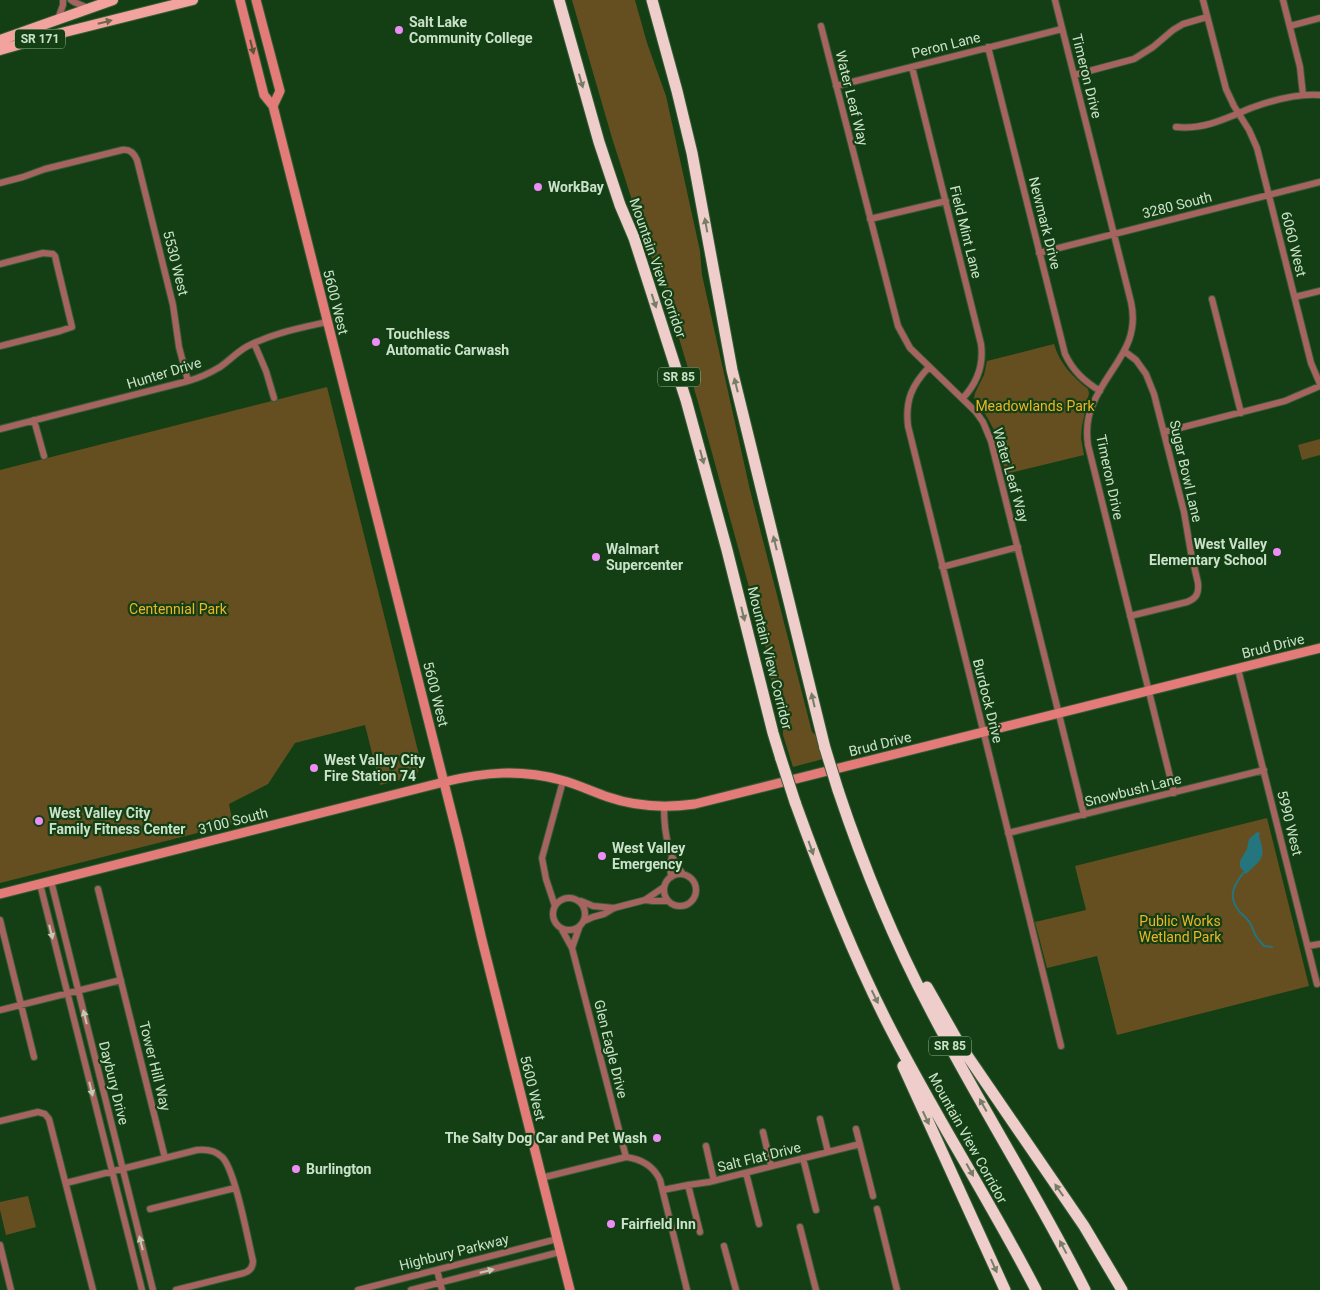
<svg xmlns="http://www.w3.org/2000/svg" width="1320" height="1290" font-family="Roboto,sans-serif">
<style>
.green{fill:#654f21}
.water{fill:#24757d}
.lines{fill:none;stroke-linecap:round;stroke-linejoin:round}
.stream{stroke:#24757d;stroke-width:2}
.street-casing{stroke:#355c35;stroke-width:8}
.secondary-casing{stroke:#355c35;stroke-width:11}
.primary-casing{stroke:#355c35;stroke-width:12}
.highway-casing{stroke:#355c35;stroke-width:13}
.street{stroke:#a56460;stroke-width:6}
.secondary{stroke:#e37c78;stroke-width:9}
.primary{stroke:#f3a39e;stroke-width:10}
.highway{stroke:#eecdca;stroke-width:11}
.highway-bridge-casing{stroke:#355c35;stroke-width:13;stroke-linecap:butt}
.highway-bridge{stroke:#eecdca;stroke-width:11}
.oneway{fill:#6d674c}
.oneway2{fill:#5c5438}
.oneway3{fill:#767f66}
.oneway4{fill:#c3c9b4}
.poi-dot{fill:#ee8cf8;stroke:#143f15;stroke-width:2}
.labels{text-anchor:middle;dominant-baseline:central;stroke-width:4.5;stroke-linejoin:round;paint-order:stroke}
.shield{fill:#143f15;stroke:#93b193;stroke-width:1}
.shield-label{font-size:12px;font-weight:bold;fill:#cae2c9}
.poi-label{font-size:14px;font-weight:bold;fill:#cae2c9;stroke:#143f15;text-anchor:start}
.street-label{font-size:14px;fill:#cae2c9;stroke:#143f15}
.park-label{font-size:14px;fill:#efb525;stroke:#143f15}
</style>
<rect width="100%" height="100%" fill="#143f15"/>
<path class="green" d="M572 0H635L647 43 666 96 700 251 702 275 750 490 812 732 817 736 823 759 793 767 783 735V726L770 675 768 656 698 402 660 274 648 250 612 138Z
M1054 344C1060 364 1072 376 1088 389L1089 393 1082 426 1081 438 1084 455 1006 474 994 430 987 417 974 398 975 393 984 375 987 361Z
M327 387 421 763 416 776 380 785 365 725 295 743 268 784 229 804 233 824 0 883V470Z
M1320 439V455L1302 460 1298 445Z
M1267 818 1309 986 1117 1035 1097 956 1047 968 1035 922 1086 910 1075 866Z
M28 1196 36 1227 6 1235 0 1210V1202Z"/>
<path class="water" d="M1257 832 1260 833 1259 836C1267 858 1261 860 1246 874L1240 867V861L1247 849 1249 839Z"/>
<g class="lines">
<path class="stream" d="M1244 872C1234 885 1227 896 1239 911 1242 915 1247 918 1250 923 1252 926 1253 930 1255 934 1257 939 1261 942 1264 946L1272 947"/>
<defs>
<path id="street" d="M71 0 74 2 88 8
M1055 0 1131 302C1141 347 1108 367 1093 404 1087 417 1086 431 1088 445L1174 793
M1203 0 1226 89 1234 106 1249 130 1257 148 1311 363 1320 384
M1283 0 1300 67 1303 95
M58 19 63 5V0
M821 26 898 326 910 348 976 412 983 422 991 441 1084 815
M1290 26 1320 18
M988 47 1065 354C1073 371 1084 381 1100 391
M912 67 981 344C984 366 977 383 963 398
M1074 75 1134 59 1153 47 1173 30 1183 24 1207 17
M836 86 1062 29
M1176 127C1204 130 1227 118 1251 108 1273 100 1297 93 1320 95
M0 183 23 177 45 169 122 150C130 149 134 153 137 160L173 305 179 347 188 381
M870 219 946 201
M1039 253 1320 182
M0 264 43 253 53 254 55 256 58 269 72 327 60 331 0 346
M1295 297 1320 291
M1212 299 1241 413
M254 343 266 371 274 398
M1124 351 1136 360 1146 374 1154 394 1184 512 1191 553 1198 583C1199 593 1197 598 1187 602L1130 616
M929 367C912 385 905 400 908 426L1061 1046
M34 420 44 456
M0 429 188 381C199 378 210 373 220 367 230 360 238 351 248 346 273 333 300 328 327 322
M1164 432 1285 401 1320 386
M942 567 1018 547
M1238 669 1317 984
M664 807C664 830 667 856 683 874
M1008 833 1264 770
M664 890a16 16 0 1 1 32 0a16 16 0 1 1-32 0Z
M671 877 670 863 672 857
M51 881 153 1290
M40 884 142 1290
M98 889 165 1158
M553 914a16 16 0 1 1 32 0a16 16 0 1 1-32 0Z
M645 900 653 901H668
M581 901 593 906 614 908
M555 906 546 879 542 858 563 781
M0 920 34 1057
M584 921 593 917 604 914 614 908 645 900 664 887
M561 928 572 948 626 1157
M1308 946 1320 944
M572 948 579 928
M0 1010 121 980
M820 1119 828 1152
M0 1121 38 1112 45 1114 49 1119 93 1290
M856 1129 873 1196
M763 1132 771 1166
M706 1146 714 1181
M803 1158 816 1210
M746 1173 759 1224
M541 1178 626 1157C641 1159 653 1165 660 1180L687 1290
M66 1183 197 1150C206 1149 215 1150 222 1157 235 1169 248 1240 253 1261 253 1267 250 1271 244 1273L176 1290
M688 1185 700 1232
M663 1190 688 1185 709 1182 860 1144
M150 1209 235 1188
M877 1209 897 1290
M800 1227 816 1290
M0 1245 11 1290
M724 1246 736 1290
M437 1270 442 1290
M358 1290 557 1239
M411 1290 560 1252"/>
<path id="secondary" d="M240 0 264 95 273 106 459 842 482 940 570 1290
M256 0 280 91 273 106
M0 894 444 782C485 772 520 769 561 780 577 784 593 792 608 797 637 807 666 808 695 804L1320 648"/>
<path id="primary" d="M0 40 113 0
M0 50 49 36 193 0"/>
<path id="highway" d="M559 0 599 142 620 205 634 238 686 400 727 550 773 733 781 759
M652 0 677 91 692 153 732 370 825 748
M838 790C863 865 893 939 930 1009 979 1104 1037 1194 1085 1290
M795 802C822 877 851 951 887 1022 933 1113 989 1199 1036 1290
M927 987 960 1045 1084 1226 1122 1290
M903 1066 1005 1290"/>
</defs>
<use href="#street" class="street-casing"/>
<use href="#secondary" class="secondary-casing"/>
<use href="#primary" class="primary-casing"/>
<use href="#highway" class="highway-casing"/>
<use href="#street" class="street"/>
<use href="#secondary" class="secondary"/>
<use href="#primary" class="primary"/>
<use href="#highway" class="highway"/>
<defs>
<path id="highway-bridge" d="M825 748 838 790
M781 759 795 802"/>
</defs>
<use href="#highway-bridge" class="highway-bridge-casing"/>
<use href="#highway-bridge" class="highway-bridge"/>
</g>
<defs><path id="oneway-solid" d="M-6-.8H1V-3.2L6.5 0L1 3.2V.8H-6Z" transform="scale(1.25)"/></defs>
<use class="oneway" href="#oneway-solid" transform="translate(105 22) rotate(-14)"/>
<use class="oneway2" href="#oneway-solid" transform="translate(252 47) rotate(76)"/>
<g class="oneway3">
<use href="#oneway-solid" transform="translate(581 81) rotate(74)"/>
<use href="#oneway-solid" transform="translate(706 225) rotate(-100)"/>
<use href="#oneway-solid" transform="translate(654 301) rotate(72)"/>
<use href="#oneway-solid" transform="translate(736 385) rotate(-104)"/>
<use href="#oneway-solid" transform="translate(702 457) rotate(75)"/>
<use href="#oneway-solid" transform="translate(775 543) rotate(-104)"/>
<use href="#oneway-solid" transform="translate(743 614) rotate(76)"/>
<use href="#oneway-solid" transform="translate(813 700) rotate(-103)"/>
<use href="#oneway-solid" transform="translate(811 848) rotate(70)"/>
<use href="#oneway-solid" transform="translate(875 997) rotate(64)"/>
<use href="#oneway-solid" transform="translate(983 1105) rotate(-119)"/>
<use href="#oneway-solid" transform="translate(926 1118) rotate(65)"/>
<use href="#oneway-solid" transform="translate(970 1170) rotate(61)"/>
<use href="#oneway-solid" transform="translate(1059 1190) rotate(-125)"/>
<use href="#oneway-solid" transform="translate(1063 1247) rotate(-118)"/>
<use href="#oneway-solid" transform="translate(994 1266) rotate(66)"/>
</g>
<g class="oneway4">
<use href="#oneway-solid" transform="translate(51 932) rotate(76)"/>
<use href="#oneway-solid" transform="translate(85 1017) rotate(-104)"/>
<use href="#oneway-solid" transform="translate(91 1089) rotate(76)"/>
<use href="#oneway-solid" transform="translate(141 1243) rotate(-104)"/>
<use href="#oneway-solid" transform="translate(487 1271) rotate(-14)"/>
</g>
<g class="poi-dot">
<circle cx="399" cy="30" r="5"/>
<circle cx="538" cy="187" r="5"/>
<circle cx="376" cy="342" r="5"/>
<circle cx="1277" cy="552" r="5"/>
<circle cx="596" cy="557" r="5"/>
<circle cx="314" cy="768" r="5"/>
<circle cx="39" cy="821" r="5"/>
<circle cx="602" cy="856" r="5"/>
<circle cx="657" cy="1138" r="5"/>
<circle cx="296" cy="1169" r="5"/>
<circle cx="611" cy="1224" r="5"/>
</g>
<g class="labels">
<g class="shield">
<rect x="15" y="29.5" width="50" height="19" rx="4"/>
<rect x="658" y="367.5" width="42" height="19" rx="4"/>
<rect x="929" y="1036.5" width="42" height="19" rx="4"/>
</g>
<g class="shield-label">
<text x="40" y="39">SR 171</text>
<text x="679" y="377">SR 85</text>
<text x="950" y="1046">SR 85</text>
</g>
<g class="poi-label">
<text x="409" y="22">Salt Lake<tspan x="409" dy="16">Community College</tspan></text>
<text x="548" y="187">WorkBay</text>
<text x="386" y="334">Touchless<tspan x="386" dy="16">Automatic Carwash</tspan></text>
<text x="1267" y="544" text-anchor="end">West Valley<tspan x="1267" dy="16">Elementary School</tspan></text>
<text x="606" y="549">Walmart<tspan x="606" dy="16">Supercenter</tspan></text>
<text x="324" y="760">West Valley City<tspan x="324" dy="16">Fire Station 74</tspan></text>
<text x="49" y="813">West Valley City<tspan x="49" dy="16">Family Fitness Center</tspan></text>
<text x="612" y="848">West Valley<tspan x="612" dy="16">Emergency</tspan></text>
<text x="647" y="1138" text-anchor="end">The Salty Dog Car and Pet Wash</text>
<text x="306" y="1169">Burlington</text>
<text x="621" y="1224">Fairfield Inn</text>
</g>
<g class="street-label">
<text transform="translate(946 45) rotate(-14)">Peron Lane</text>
<text transform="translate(1087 76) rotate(76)">Timeron Drive</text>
<text transform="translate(852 98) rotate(76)">Water Leaf Way</text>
<text transform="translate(1177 205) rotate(-14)">3280 South</text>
<text transform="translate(1045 223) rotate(76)">Newmark Drive</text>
<text transform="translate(966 232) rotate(76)">Field Mint Lane</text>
<text transform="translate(1294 244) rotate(76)">6060 West</text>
<text transform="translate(176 263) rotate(76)">5530 West</text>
<text transform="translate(658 268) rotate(71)">Mountain View Corridor</text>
<text transform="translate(336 302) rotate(76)">5600 West</text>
<text transform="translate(164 373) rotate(-17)">Hunter Drive</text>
<text transform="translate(1186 471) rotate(77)">Sugar Bowl Lane</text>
<text transform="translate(1011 475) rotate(74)">Water Leaf Way</text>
<text transform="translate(1110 477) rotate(78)">Timeron Drive</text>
<text transform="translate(1273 646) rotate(-14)">Brud Drive</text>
<text transform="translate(770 658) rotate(76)">Mountain View Corridor</text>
<text transform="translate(436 694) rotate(76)">5600 West</text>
<text transform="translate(988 701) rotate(76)">Burdock Drive</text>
<text transform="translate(880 744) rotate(-14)">Brud Drive</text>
<text transform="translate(1133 790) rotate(-14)">Snowbush Lane</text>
<text transform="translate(233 821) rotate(-14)">3100 South</text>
<text transform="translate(1290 823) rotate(76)">5990 West</text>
<text transform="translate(611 1049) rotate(76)">Glen Eagle Drive</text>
<text transform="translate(155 1066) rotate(76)">Tower Hill Way</text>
<text transform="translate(114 1083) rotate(76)">Daybury Drive</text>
<text transform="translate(533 1088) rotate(76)">5600 West</text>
<text transform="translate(968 1138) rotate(61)">Mountain View Corridor</text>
<text transform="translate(759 1157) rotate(-14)">Salt Flat Drive</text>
<text transform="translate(454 1252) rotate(-14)">Highbury Parkway</text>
</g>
<g class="park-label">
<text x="1035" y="406">Meadowlands Park</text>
<text x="178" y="609">Centennial Park</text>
<text x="1180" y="921">Public Works<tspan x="1180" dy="16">Wetland Park</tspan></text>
</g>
</g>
</svg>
